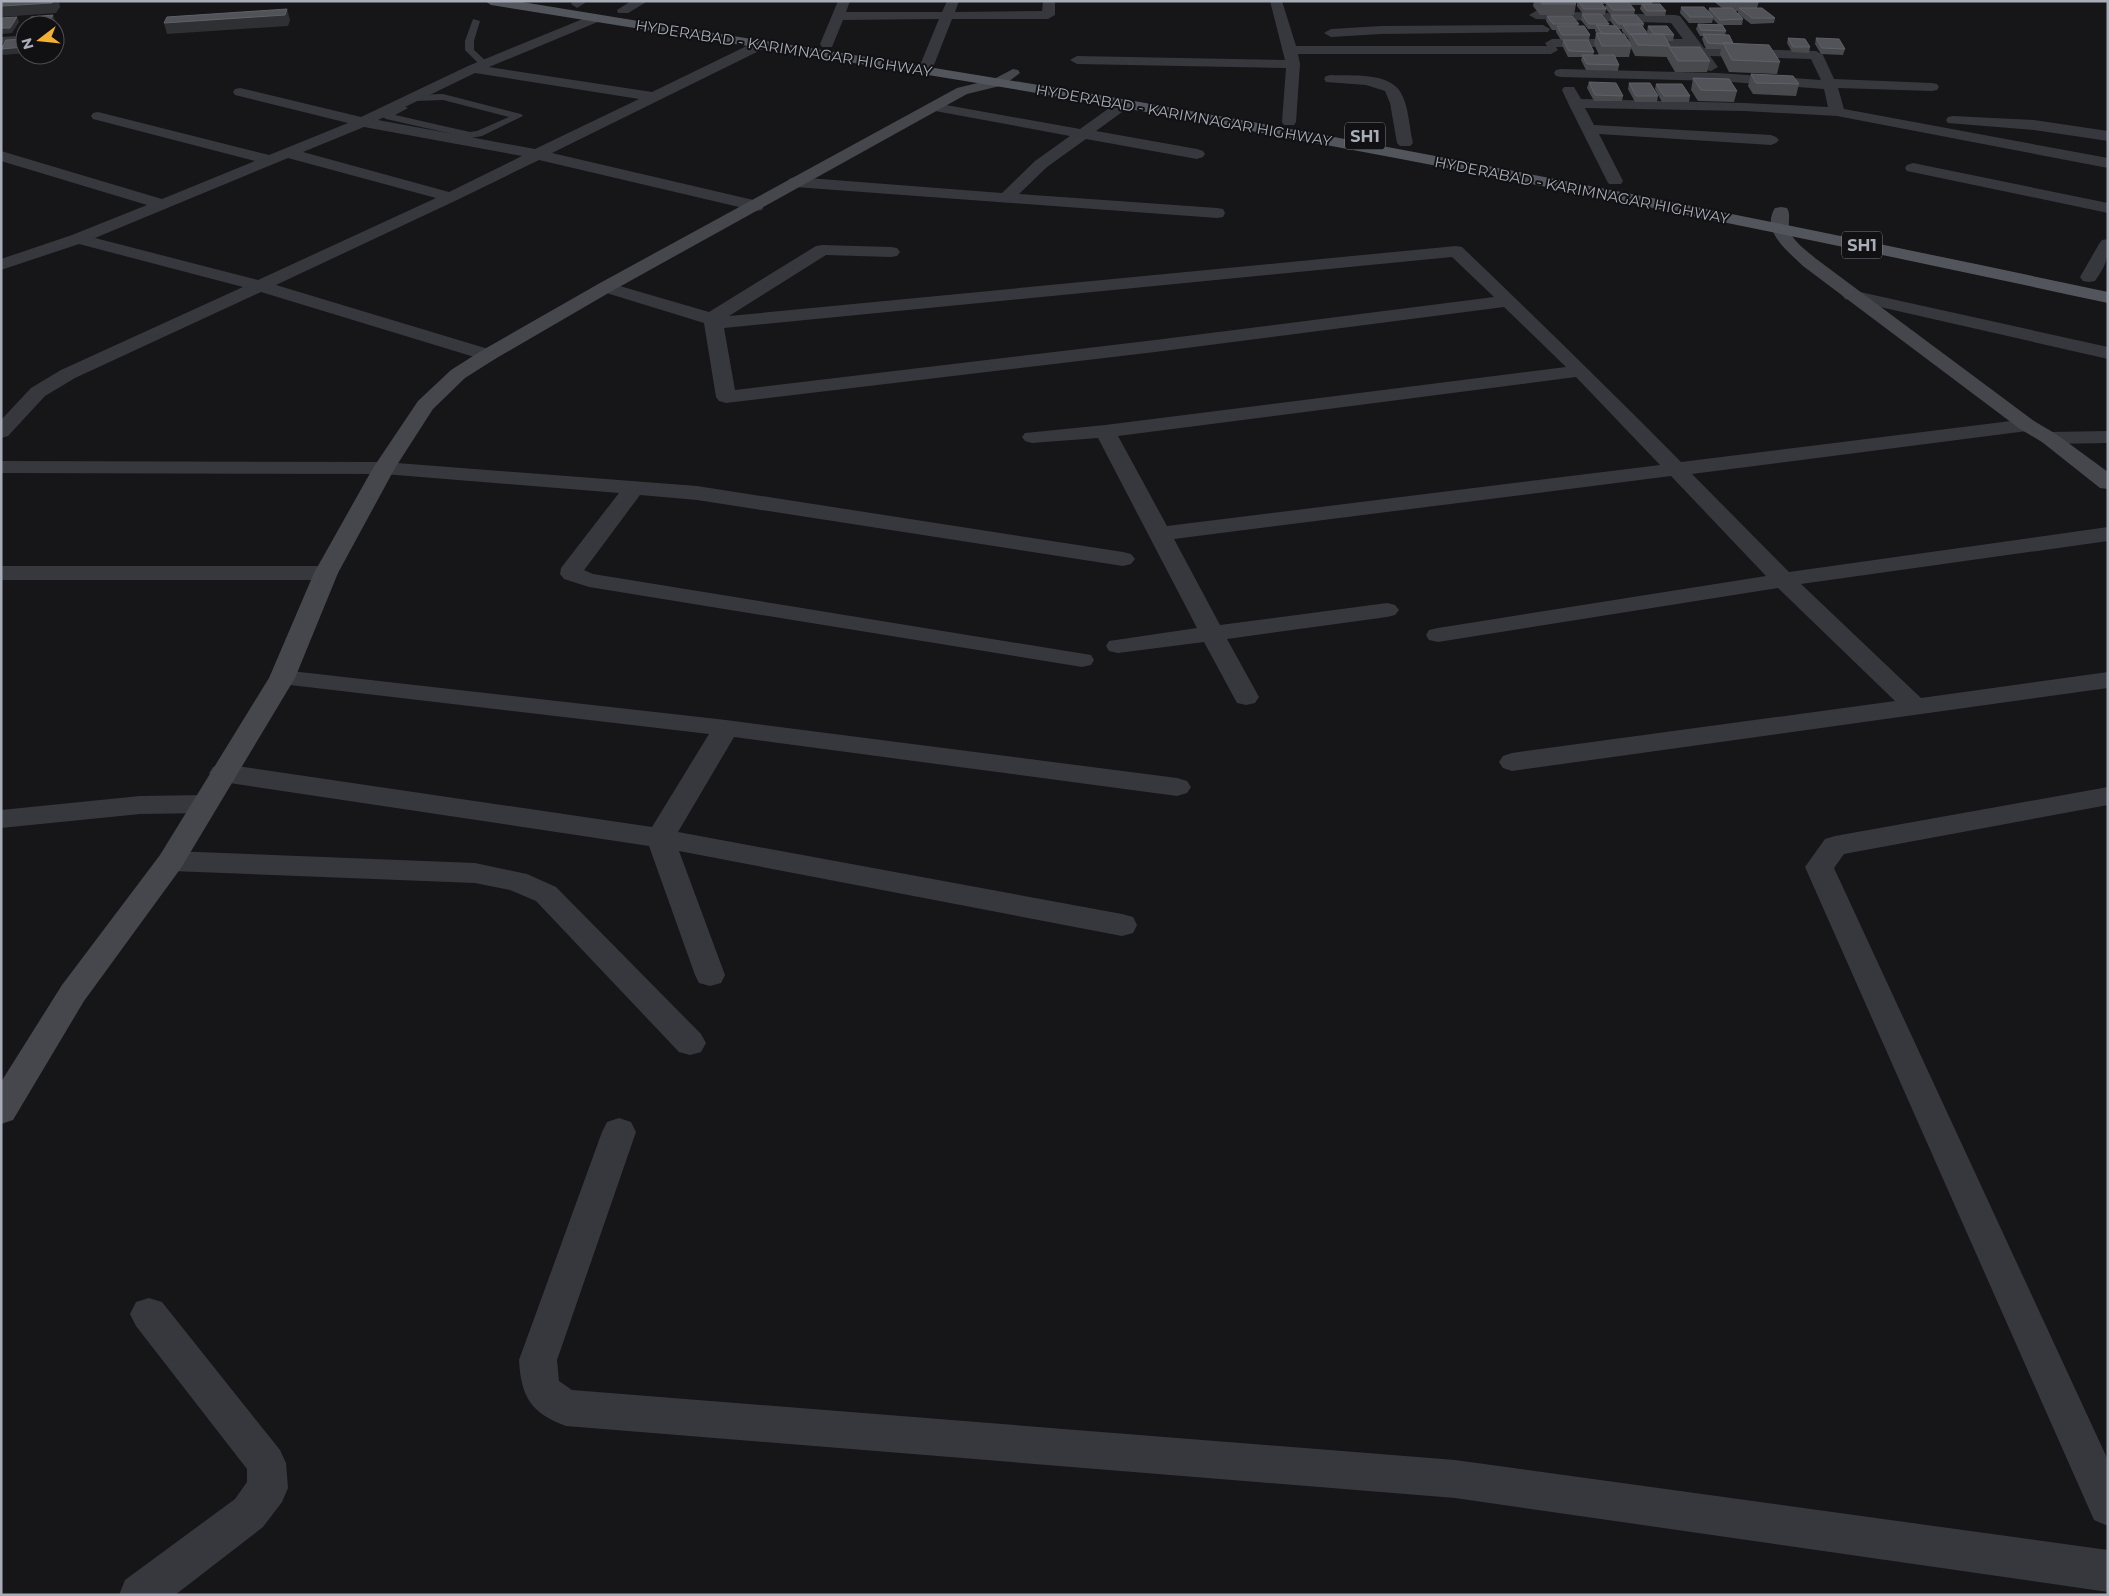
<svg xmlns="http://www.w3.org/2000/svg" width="2109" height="1596" font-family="Montserrat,sans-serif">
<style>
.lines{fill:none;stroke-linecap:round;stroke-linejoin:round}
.lane{fill:#37383d;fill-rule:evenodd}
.street{fill:#37383d;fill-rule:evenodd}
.secondary{fill:#45474d;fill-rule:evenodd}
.primary{fill:#53555c;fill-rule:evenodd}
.wall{fill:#47494d;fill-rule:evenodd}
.shaded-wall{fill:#2f3033}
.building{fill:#525359;stroke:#5f6168}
.labels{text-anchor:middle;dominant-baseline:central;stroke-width:4;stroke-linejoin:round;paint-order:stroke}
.far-street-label{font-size:15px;fill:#a8adb8;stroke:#111113}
.shield{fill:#111113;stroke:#7b7e86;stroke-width:1}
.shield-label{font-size:16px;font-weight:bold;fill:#a8adb8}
</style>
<rect width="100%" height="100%" fill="#161618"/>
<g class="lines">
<path class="lane" d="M473 19 480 21 474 41V50L487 62V66H481L465 50V41Z
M17 36 20 37V41L1 43V37Z
M443 94 521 114 523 116 482 136 470 138 386 119 381 116 399 104 408 108 395 115 470 132 477 131 509 117 443 100 416 101 407 98 412 95Z"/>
<path class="street" d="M573 1H588L577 8 571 4Z
M631 1H648L628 13H618L617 10Z
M838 1H850L846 12H942L947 1H959L955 12 1042 11 1043 1H1055V15L1048 19H952L932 70 925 74 918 70 939 19 843 20 832 47H822L820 44Z
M1270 1H1282L1296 46H1547L1545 43 1552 39H1683L1671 23 1536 19 1529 15 1536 11 1675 15 1680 16 1704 48 1816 51 1823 55 1834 79 1932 83 1937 84 1939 87 1937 90 1932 91 1838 88 1844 109 2108 158V168L1837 116 1744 111 1585 108 1594 125 1771 135 1776 137 1779 140 1776 143 1771 145 1599 134 1623 181 1621 184H1609L1607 181 1568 103 1562 90 1564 87H1574L1581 99 1744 103 1828 107 1824 89 1718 81 1561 77 1556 76 1554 73 1556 70 1561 69 1718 73 1821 80 1811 59 1710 56 1718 67 1711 71 1706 70 1689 47H1556L1558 50 1551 54H1298L1300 64 1296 122 1294 125H1284L1282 122 1286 68 1077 64 1070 60 1077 56 1285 60Z
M595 14 602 18 600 21 489 67 652 92 757 41 762 40 769 44 767 47 552 153 762 202 764 206 762 210 756 211 539 160 457 200 276 285 495 351 498 355 495 359 488 361 481 359 261 292 75 378 45 396 8 436 1 438V420L31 388 61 370 243 287 79 244 1 270V259L72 235 147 205 1 161V151L162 199 255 161 93 119 91 116 93 113 98 112 269 155 348 123 235 95 233 92 235 89 240 88 361 117 468 66ZM475 73 639 99 535 149 378 120ZM364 127 522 156 449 192 303 152ZM288 158 436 198 258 280 95 238Z
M1543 25 1550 29 1548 32 1381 34 1331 37 1324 33 1331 29 1381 26Z
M1331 75C1351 76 1390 72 1401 93 1409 107 1409 127 1413 143L1410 146H1400L1397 143 1390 103 1385 91 1366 85 1326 82 1324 79 1326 76Z
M1124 100 1129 101 1131 104 1129 107 1096 131 1197 149 1203 151 1205 154 1203 157 1197 159 1086 139 1047 167 1019 194 1217 208 1223 209 1225 213 1223 217 1217 218 795 187 789 185 787 182 789 179 795 177 1002 193 1035 161 1070 136 935 111 930 110 928 107 930 104 935 103 1080 129 1119 101Z
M1953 116 2034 120 2108 131V141L2034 130 1948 123 1946 120 1948 117Z
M1913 163 2108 203V213L1907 171 1905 168 1907 165Z
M2108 239C2108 259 2107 264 2095 281L2089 282 2083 281 2080 277 2099 244 2102 240Z
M822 245 891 247 897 248 900 252 897 256 891 257 826 255 729 316 1456 246 1462 247C1536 318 1609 389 1681 462L2027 419 2034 421 2037 425 2034 429 2027 431 1692 474 1789 572 2108 527V541L1801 584 1921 698 2108 672V688L1512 771 1503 768 1499 762 1503 756 1512 753 1895 701 1778 588 1438 642 1429 640 1426 635 1429 630 1438 628 1766 576 1671 476 1174 539 1220 625 1387 603 1395 605 1399 610 1395 615 1387 617 1227 639 1259 697 1255 703 1246 705 1237 703 1204 642 1118 653 1109 651 1106 646 1109 641 1197 628 1098 438 1032 443 1025 441 1022 437 1025 433 1105 425 1566 367 1504 307 1155 352 726 403 719 401 716 397 704 323 600 291 597 287 600 283 606 282 709 312 816 246ZM1452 257 1494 297 1155 340 735 390 724 328ZM1576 377 1660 465 1167 526 1118 436Z
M1851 290 2108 347V359L1845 299 1842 295 1845 291Z
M2108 431V443L2049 444 2042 442 2039 438 2042 434 2049 432Z
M1 461 384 462 697 486 1123 552 1131 554 1135 559 1131 564 1123 566 697 500 640 495 585 569 584 570 593 574 1091 655 1094 660 1091 665 1082 667 589 587 564 579 560 574 561 568 619 493 384 474 1 473Z
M1 566H326L334 568 338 573 334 578 326 580H1Z
M282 670 726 720 1177 778 1187 781 1191 787 1187 793 1177 796 734 737 678 832 1122 914 1133 917 1137 925 1133 933 1122 936 679 851 725 975 721 983 710 986 699 983 695 975 649 846 223 782 213 779 209 773 213 767 223 764 652 827 709 734 273 683 269 678 273 673Z
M2108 787V805L1844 854 1834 868 2108 1460V1526L2094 1520 1805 867 1825 839 1835 836Z
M204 795 214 798 218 804 214 810 204 813 140 814 1 828V810L140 796Z
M171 851 475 863 527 874 556 887 701 1034 706 1043 701 1052 690 1055 679 1052 536 901 510 890 475 883 171 871 161 868 157 861 161 854Z
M619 1118 631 1122 636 1132 557 1360 559 1381 572 1390 1455 1460 2108 1550V1592L1455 1498 566 1426C531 1413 521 1397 519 1360L602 1132 607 1122Z
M149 1298 162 1302 280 1450 286 1463 288 1488 282 1502 263 1527 175 1595H119L125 1580 235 1499 247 1482V1469L136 1326 130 1314 136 1302Z"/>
<path class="secondary" d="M1013 69 1018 70 1020 73 1004 85 967 94 612 291 495 359 465 378 433 409 395 468 338 573 295 678 181 868 84 1001 13 1120 1 1124V1082L62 985 160 855 269 678 314 573 373 468 418 401 451 370 481 351 600 283 957 88 994 79Z
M1781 207 1787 208C1791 215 1788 221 1789 228 1790 239 1807 251 1815 258L2034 421 2056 434 2108 472V489L2100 488 2042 442 2020 429 1803 266C1789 252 1760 231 1775 208Z"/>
<path class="primary" d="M485 1H516C722 35 928 66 1134 101 1460 158 1784 223 2108 292V303C1785 233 1461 168 1135 110 921 72 706 40 491 5Z"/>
</g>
<path class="wall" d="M1534 1H1620V2H1627L1626 1H1653L1652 4 1666 11 1665 16H1646L1640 9 1641 5H1631L1635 10 1634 15 1644 24 1643 28 1648 34H1649L1647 32 1648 26 1674 35 1673 41H1667L1670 46V47L1710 61 1707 72H1675L1667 58V57L1635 56 1631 48 1629 57H1615L1619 65 1618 71 1586 70 1581 60 1582 57H1568L1562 45 1563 40H1561L1556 32V30H1552L1546 21 1547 16 1579 24 1578 26 1590 35 1589 40H1588L1594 52 1593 55H1599L1594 44 1596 33H1597L1595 31V29H1588L1581 20 1582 14H1583L1577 6V3H1575L1576 4 1574 15H1540L1533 6ZM1602 4H1606L1605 8 1611 15 1610 20 1614 26H1608L1609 24 1601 15H1605L1606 9ZM1619 29H1622V31L1630 40 1629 42Z
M1713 1H1759L1757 8 1775 18 1774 23 1751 24 1738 14V11L1735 12 1743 19 1742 25H1723L1726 31 1725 35 1733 43 1780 62 1777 74 1729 72 1720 54 1721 49H1706L1702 39 1703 36H1700L1696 29 1698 24H1718L1713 19 1712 23H1689L1680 13 1681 7 1708 12 1709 8H1722Z
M1788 38 1810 47 1809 53 1792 52 1787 43Z
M1816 38 1845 49 1843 55 1821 54 1815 44Z
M1751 74 1799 84 1796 96 1753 94 1748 86Z
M1693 78 1737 91 1734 102 1698 101 1691 90Z
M1589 82 1623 96 1622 101H1594L1587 88Z
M1629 83 1658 96 1657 102H1635L1628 89Z
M1656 84 1690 96 1689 102H1662L1655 89Z"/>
<path class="shaded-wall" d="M53 1H59L60 7 56 13 1 17V6Z
M287 9 290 20 288 26 167 34 164 23Z
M53 15 55 20 52 25H47Z
M17 17 19 22 12 33 1 34V28Z
M25 47V53L3 55 1 50V49Z"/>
<path class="building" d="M1 1H53L52 3 1 6Z
M1540 1H1574L1576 4H1542Z
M1578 1H1600L1606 9H1584Z
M1606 2H1628L1635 10H1613Z
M1642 4H1660L1666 11H1647Z
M1681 7H1704L1713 17H1690Z
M1709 8H1732L1743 19 1720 20Z
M1739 8H1762L1775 18H1752Z
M287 9 285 15 164 23 167 17Z
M1582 14H1601L1609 24H1589Z
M53 15 47 25H25L31 17Z
M1611 15H1636L1644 24H1618Z
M1547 16H1572L1579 24H1553Z
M17 17 10 28H1V18Z
M1698 24 1722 25 1726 31 1701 30Z
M1596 25 1616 26 1622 34H1602Z
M1623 25H1641L1648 34H1631L1630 35Z
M1557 26H1584L1590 35H1562Z
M1648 26H1667L1674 35 1654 34Z
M1596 33 1624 34 1631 46H1602Z
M1631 34H1663L1670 46 1638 45Z
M1703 34 1729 35 1733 43H1723L1722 44 1708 43Z
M1788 38 1805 39 1810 47H1793Z
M1816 38 1839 39 1845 49 1822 48Z
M25 39V47L1 49 6 40Z
M1563 40H1588L1594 52 1569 51Z
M1723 43 1769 45 1780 62 1732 60Z
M1669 47H1700L1710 61H1678Z
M1582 55H1614L1619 65 1587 64Z
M1751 74 1793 76 1799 84 1756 83Z
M1693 78 1729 79 1737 91 1701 90Z
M1589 82 1616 83 1623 96 1595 95Z
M1629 83H1650L1658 96H1636Z
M1656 84H1682L1690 96H1664Z"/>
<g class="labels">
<g class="far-street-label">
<text transform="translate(784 48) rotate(9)">HYDERABAD - KARIMNAGAR HIGHWAY</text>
<text transform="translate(1184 115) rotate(10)">HYDERABAD - KARIMNAGAR HIGHWAY</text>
<text transform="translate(1582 190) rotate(11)">HYDERABAD - KARIMNAGAR HIGHWAY</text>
</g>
<g class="shield">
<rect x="1345" y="122.5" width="40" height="27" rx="4"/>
<rect x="1842" y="231.5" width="40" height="27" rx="4"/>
</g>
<g class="shield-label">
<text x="1365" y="136">SH1</text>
<text x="1862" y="245">SH1</text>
</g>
</g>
<rect width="2109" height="1596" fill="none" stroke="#a8adb8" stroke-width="5"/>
<g transform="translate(40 40) rotate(254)"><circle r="24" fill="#111113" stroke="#4d4f55"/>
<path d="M0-4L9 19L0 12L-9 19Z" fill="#f2b134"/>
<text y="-8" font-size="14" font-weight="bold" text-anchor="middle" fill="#a8adb8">N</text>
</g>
</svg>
